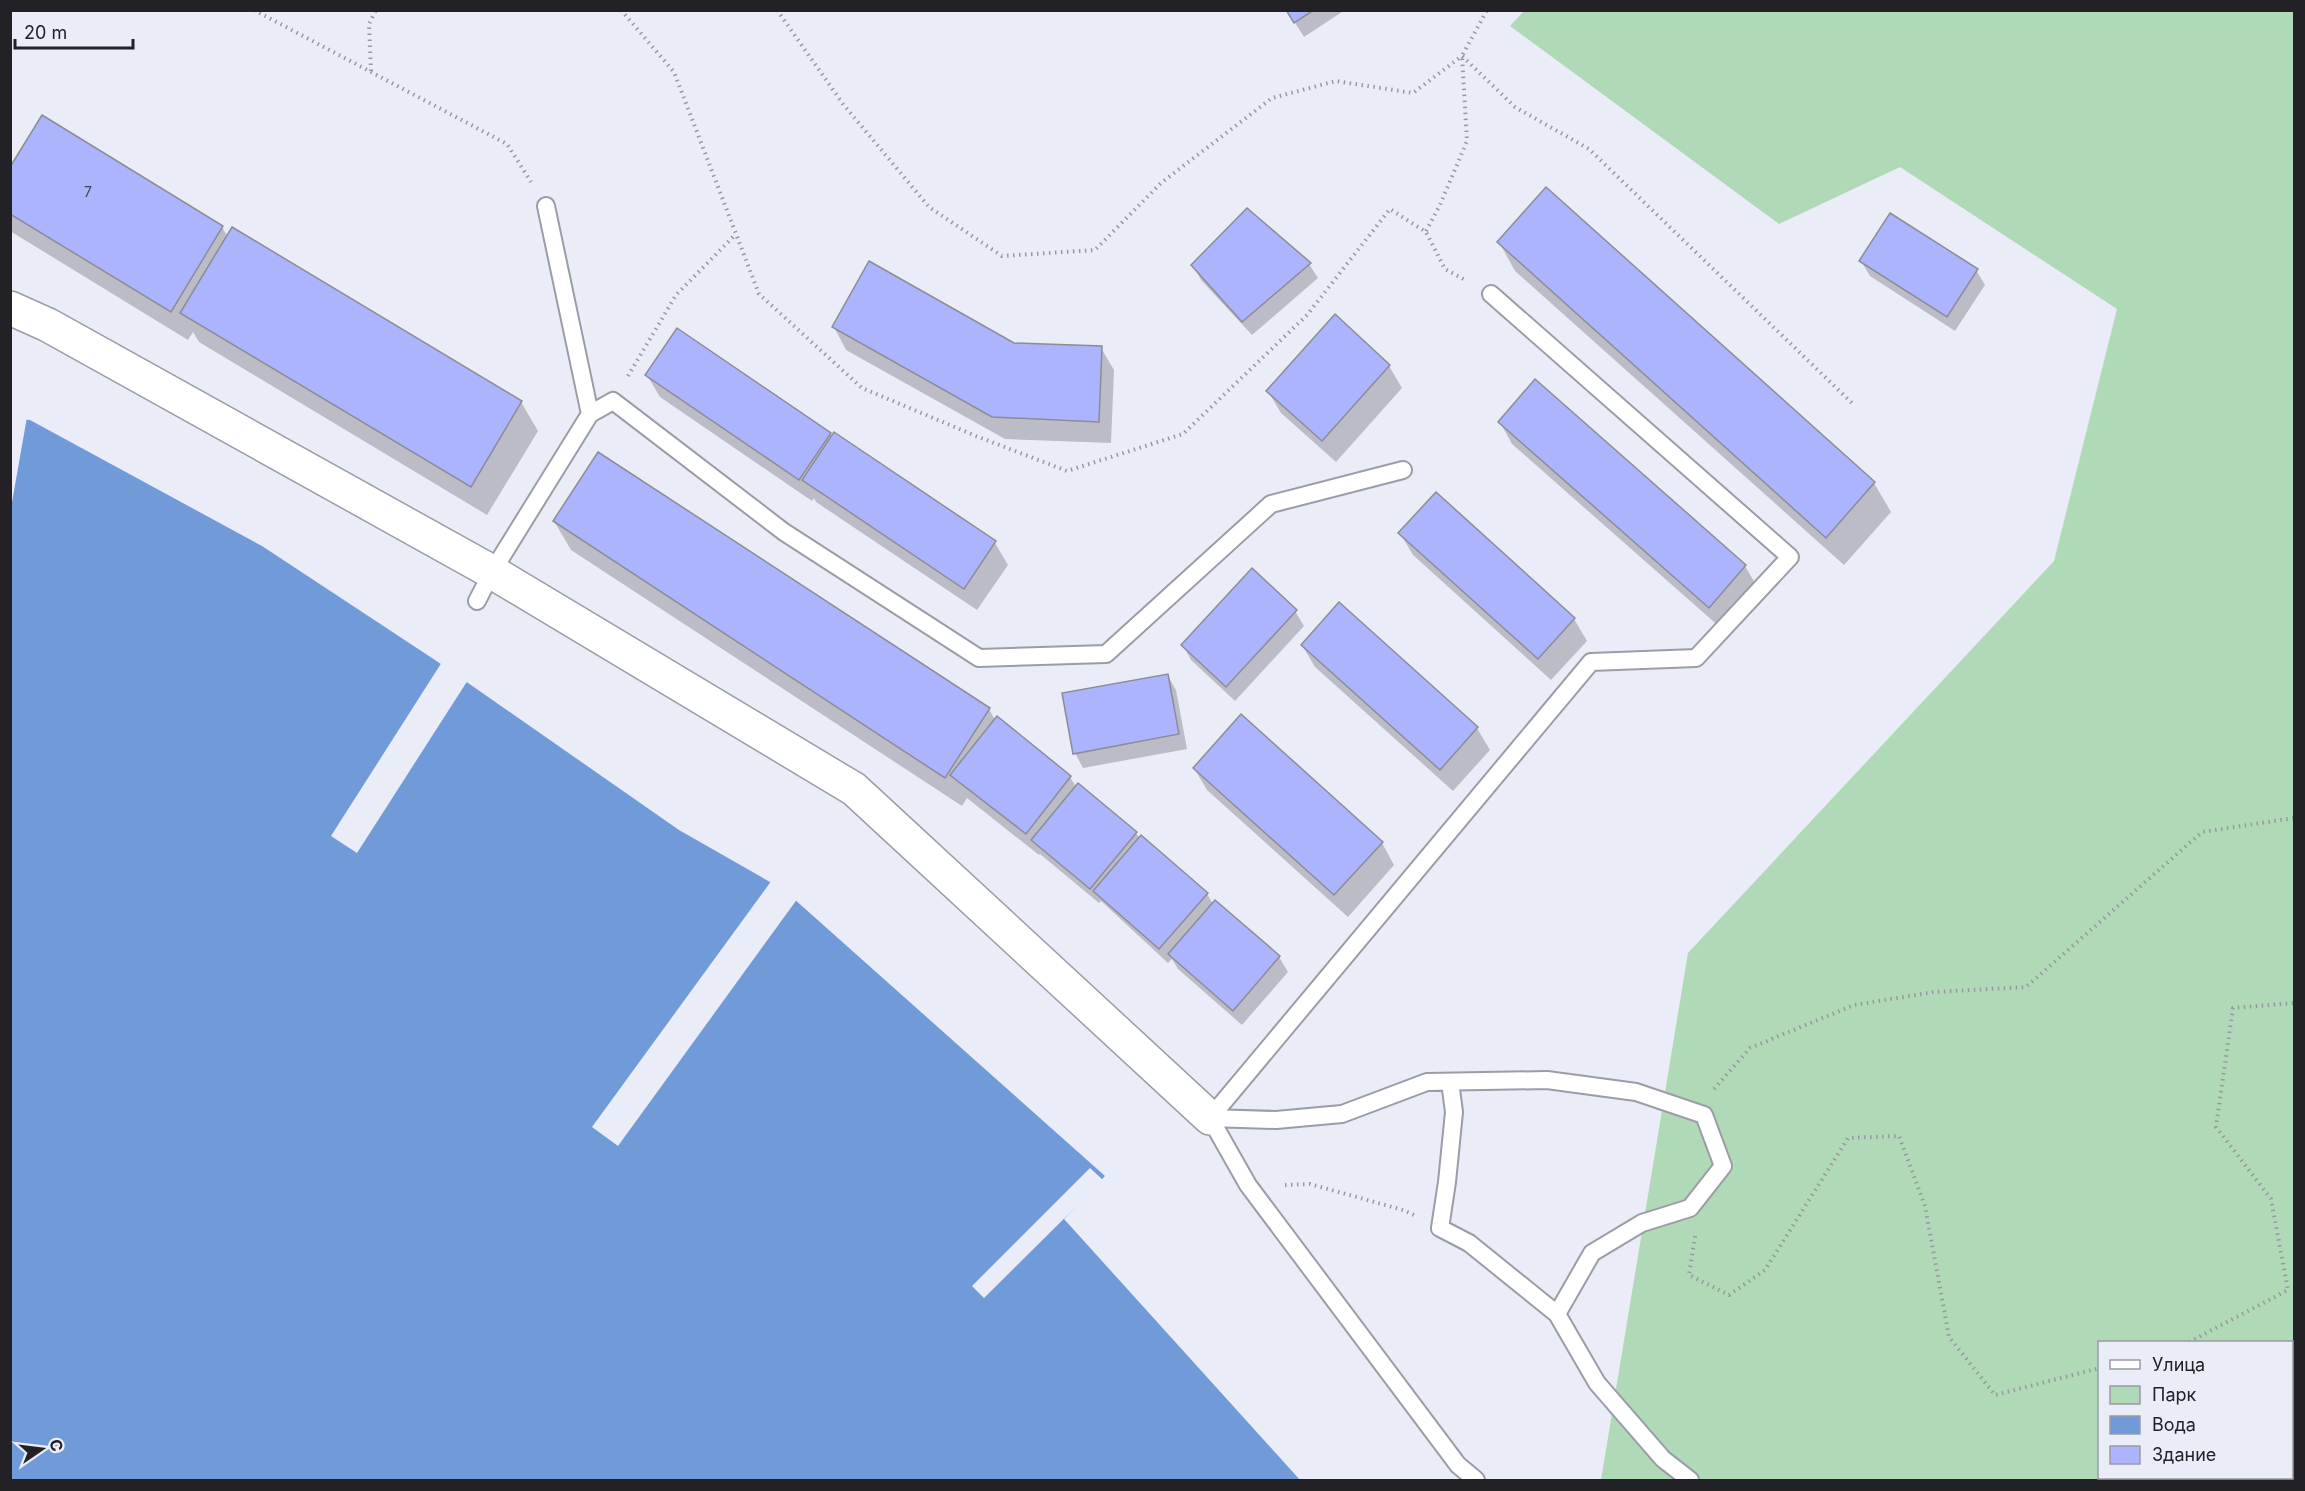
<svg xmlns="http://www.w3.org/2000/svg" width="2305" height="1491" font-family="Inter,sans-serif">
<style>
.green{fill:#b0dab7}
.water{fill:#709bd8}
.pier{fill:#eaecf7}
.shadow{fill:#0003}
.building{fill:#abb4fc;stroke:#8b8d96;stroke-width:1.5}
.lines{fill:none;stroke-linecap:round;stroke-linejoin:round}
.lane-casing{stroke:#9b9da6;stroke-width:20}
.street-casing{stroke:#9b9da6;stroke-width:36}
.path{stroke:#9799a1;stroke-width:4;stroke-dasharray:1.5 4.5;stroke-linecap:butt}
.lane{stroke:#fff;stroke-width:16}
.street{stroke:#fff;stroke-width:33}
.labels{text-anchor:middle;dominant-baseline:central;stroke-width:5;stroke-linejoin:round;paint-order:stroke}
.number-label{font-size:14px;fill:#44465c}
</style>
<rect width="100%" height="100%" fill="#eaecf7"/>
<path class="green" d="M1525 10 2294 11V1472L2292 1475V1342H2100V1478H2288L2285 1480H1601L1688 953 2054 561 2117 309 1900 167 1779 224 1510 26Z"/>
<path class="water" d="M11 418 30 420 262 546 438 662 679 830 784 890 1105 1176 1064 1219 1300 1480H11Z"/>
<path class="pier" d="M10 415 27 417 11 508H10Z
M442 662 468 680 357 853 331 836Z
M772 880 798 898 618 1146 592 1127Z
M1090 1168 1103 1180 984 1298 972 1286Z"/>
<path class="shadow" d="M1287 10H1345L1304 37Z
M10 170 222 227 228 237 521 402 538 431 487 515 199 342 193 332 188 340 10 231Z
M1547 189 1874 483 1891 512 1844 565 1515 271 1499 242Z
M1861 261 1976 270 1985 285 1955 331 1870 276Z
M1309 264 1318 278 1252 335 1201 280 1193 265Z
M834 327 1013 345 1101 348 1114 370 1111 443 1005 439 846 350Z
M1389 366 1402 388 1336 462 1281 413 1268 391Z
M647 375 830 434 832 437 995 543 1008 565 977 610 816 502 814 498 812 501 660 397Z
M1535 381 1745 566 1758 588 1722 629 1512 444 1500 422Z
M554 521 989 709 995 720 1070 777 1076 787 1136 833 1140 839 1141 837 1207 894 1213 904 1279 957 1288 972 1242 1025 1178 969 1172 959 1168 963 1101 901 1099 903 1040 854 1039 855 967 798 962 806 571 550Z
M1400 533 1574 619 1587 641 1551 680 1413 555Z
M1295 611 1304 626 1235 701 1191 660 1183 645Z
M1302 645 1477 728 1490 750 1453 791 1315 667Z
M1168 676 1176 690 1187 749 1083 768 1075 753Z
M1194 768 1382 843 1394 865 1348 917 1207 790Z"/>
<path class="building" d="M1286 10H1314L1294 23Z
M42 115 223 226 171 312 10 214V167Z
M1546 187 1875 482 1826 538 1497 242Z
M1247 208 1311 263 1242 322 1191 265Z
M1890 213 1978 269 1947 317 1859 261Z
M232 227 522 401 471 487 180 313Z
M869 261 1014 343 1102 346 1099 422 992 417 832 327Z
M1335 314 1390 365 1322 441 1266 391Z
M677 328 831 433 799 480 645 375Z
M1535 379 1746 565 1709 608 1498 422Z
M834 432 996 541 964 589 802 480Z
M598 452 990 708 945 778 553 521Z
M1436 492 1575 618 1538 659 1398 533Z
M1252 568 1297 610 1226 687 1181 645Z
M1339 602 1478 727 1440 770 1301 645Z
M1168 674 1179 734 1073 754 1062 693Z
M1241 714 1383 842 1334 895 1193 768Z
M997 716 1071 776 1026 834 950 775Z
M1078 783 1137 832 1090 889 1031 840Z
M1141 835 1208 893 1159 949 1093 891Z
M1215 900 1280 956 1233 1011 1168 954Z"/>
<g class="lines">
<defs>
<path id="lane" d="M590 414 613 401 784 532 979 658 1106 654 1271 504 1403 470
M477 601 492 572 590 414 546 206
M1450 1082 1454 1112 1447 1182 1440 1228 1469 1243 1557 1314 1597 1383 1663 1459 1690 1480
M1210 1118 1591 662 1696 658 1790 557 1491 294
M1210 1118 1276 1120 1342 1114 1427 1082 1547 1080 1636 1092 1704 1115 1723 1166 1690 1208 1642 1223 1592 1253 1557 1314
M1210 1118 1248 1185 1458 1465 1476 1480"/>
<path id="street" d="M10 308 48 325 492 572 854 789 1210 1118"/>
</defs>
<use href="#lane" class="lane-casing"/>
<use href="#street" class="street-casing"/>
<path class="path" d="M254 10 507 144 531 182
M621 10 674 72 759 294 862 388 976 436 1067 471 1183 434 1307 315 1390 209 1426 232 1445 269 1467 281
M777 10 843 104 929 207 1002 256 1095 250 1161 183 1272 98 1336 81 1413 93 1462 56 1515 107 1589 149 1853 404
M371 71 369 24 376 10
M1426 231 1440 205 1467 141 1462 56 1487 10
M628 376 676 295 735 235
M1714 1089 1750 1048 1854 1005 1934 992 2026 987 2202 832 2294 818
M1285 1185 1310 1184 1403 1210 1414 1215
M1695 1236 1689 1275 1729 1295 1765 1270 1848 1138 1899 1136 1925 1206 1949 1337 1995 1395 2100 1368
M2189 1342 2288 1290 2271 1199 2216 1127 2233 1008 2294 1003"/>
<use href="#lane" class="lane"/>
<use href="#street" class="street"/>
</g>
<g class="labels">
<g class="number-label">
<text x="88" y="191">7</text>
</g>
</g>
<rect width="2305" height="1491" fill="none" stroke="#222226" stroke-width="24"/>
<rect x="2098" y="1341" width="195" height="138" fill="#eaecf7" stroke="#9a9ba3" stroke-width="1.5"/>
<rect x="2110" y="1360" width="30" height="9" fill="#ffffff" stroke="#9a9ba3" stroke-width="1.5"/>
<text x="2152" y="1371" font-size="18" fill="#222226">Улица</text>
<rect x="2110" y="1386" width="30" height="18" fill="#b0dab7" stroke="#9a9ba3" stroke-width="1.5"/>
<text x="2152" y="1401" font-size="18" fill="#222226">Парк</text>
<rect x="2110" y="1416" width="30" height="18" fill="#709bd8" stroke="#9a9ba3" stroke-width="1.5"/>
<text x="2152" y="1431" font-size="18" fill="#222226">Вода</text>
<rect x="2110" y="1446" width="30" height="18" fill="#abb4fc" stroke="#9a9ba3" stroke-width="1.5"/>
<text x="2152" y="1461" font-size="18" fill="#222226">Здание</text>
<g transform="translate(42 1449) rotate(76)" stroke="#eaecf7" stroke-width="4.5" paint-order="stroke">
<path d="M0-4.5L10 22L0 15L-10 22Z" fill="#222226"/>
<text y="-9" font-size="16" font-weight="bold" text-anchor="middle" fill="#222226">С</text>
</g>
<path d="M15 39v9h118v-9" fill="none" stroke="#222226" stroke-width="3"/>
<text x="24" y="39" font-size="18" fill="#222226" stroke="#eaecf7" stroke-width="4.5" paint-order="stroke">20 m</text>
</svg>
